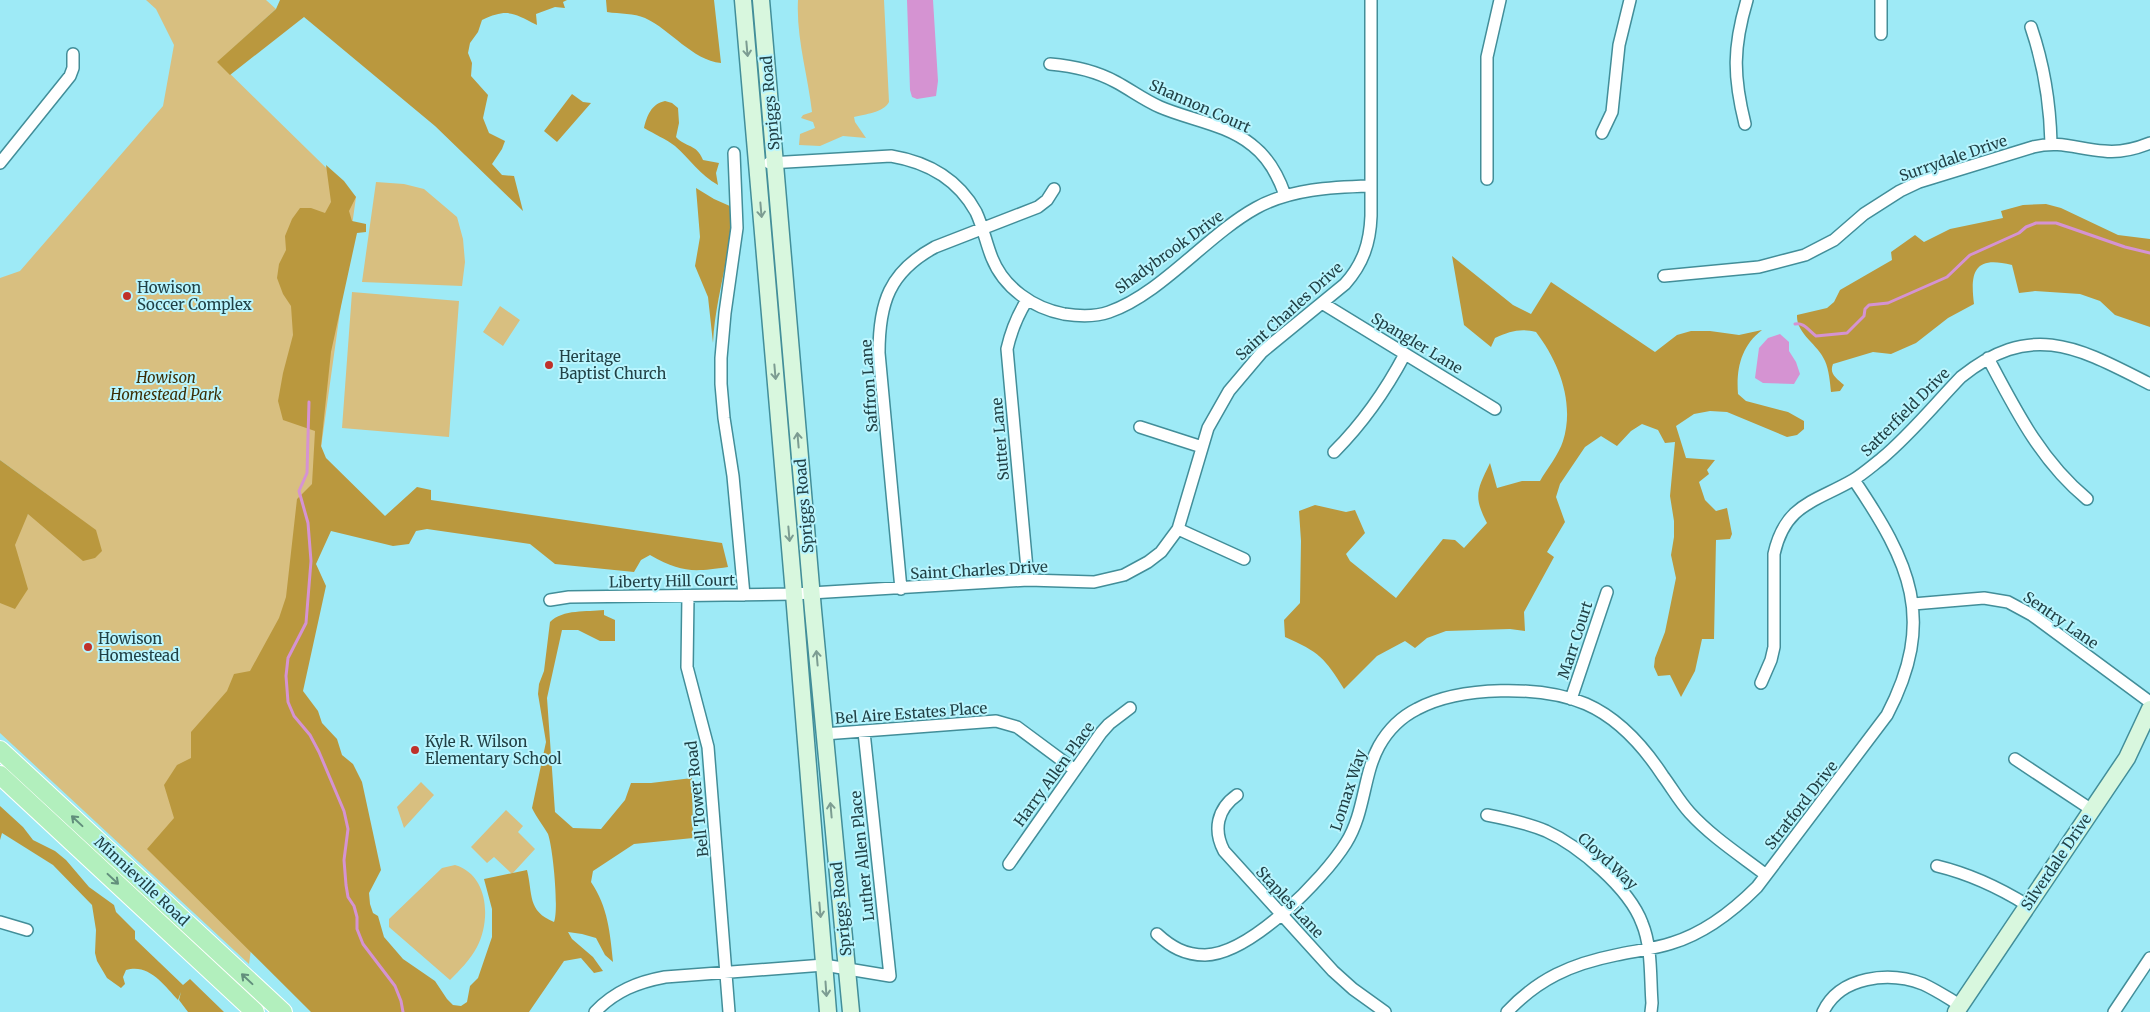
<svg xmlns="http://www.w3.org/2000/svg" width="2150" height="1012" font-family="Merriweather,serif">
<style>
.green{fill:#d8bf80}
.forest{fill:#ba983e}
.water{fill:#d593d2}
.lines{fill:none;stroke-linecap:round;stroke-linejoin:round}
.stream{stroke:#d593d2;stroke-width:3}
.street-casing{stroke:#428e99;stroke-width:14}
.secondary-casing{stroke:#428e99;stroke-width:19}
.primary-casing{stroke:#fff;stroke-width:20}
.street{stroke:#fff;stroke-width:11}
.secondary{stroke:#d8f7de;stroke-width:16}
.primary{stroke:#b2efbd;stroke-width:18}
.oneway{stroke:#7c9c92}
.oneway2{stroke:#628f7c}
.poi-dot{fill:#bf3129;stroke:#b9f5fe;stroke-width:2}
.labels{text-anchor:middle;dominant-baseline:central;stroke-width:4;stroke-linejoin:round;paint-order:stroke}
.street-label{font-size:15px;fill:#214146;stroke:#b9f5fe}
.poi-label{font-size:15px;fill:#214146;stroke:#b9f5fe;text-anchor:start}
.park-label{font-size:15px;font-style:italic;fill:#3d2f07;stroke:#b9f5fe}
</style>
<rect width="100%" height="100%" fill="#9eeaf6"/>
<path class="green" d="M146 0H266L276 9 218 62 356 197 249 964 0 733V549L45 493 0 460V278L20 271 163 106 174 45 156 9Z
M798 0H884L889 102C883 113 865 114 854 117L855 122 866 138 843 136 820 146 799 145 800 134 815 128 813 122 801 118 803 115 812 112C808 75 796 38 798 0Z
M376 182 404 184 424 189 457 217 463 239 465 262 462 286 362 282Z
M352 292 459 301 449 437 342 428Z
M500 306 520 320 503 346 483 332Z
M421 782 434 795 404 828 397 807Z
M506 810 523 826 518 832 535 849 512 874 494 857 487 863 471 847Z
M455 865C489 875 491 920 477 947 470 960 460 970 450 980L389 927V919L442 868Z"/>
<path class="forest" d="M280 0H567L563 2 565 8 555 7 536 14 537 25C513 13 508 8 482 20L478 32 470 43 468 53 472 63 471 76 488 95 483 118 489 133 505 141 502 149 492 164 502 175 514 176 523 211 435 126 304 17 230 75 217 62 276 9Z
M606 0H714L721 63C692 60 671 30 645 18 634 13 620 14 607 12Z
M572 94 583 102 591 103 557 142 544 131Z
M665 101 672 103 678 108 679 123 676 137C686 148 696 143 703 160L719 163 716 173 718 185C700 175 690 159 675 146 666 139 654 134 644 128 647 116 651 104 665 101Z
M326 165 344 181 356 197 349 211 352 221 366 224V232L357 233 331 352 321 446 326 458 385 516 417 487 431 490V500L722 543 728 567C693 572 682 573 650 555L641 560 634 572 555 564 530 544 427 529 416 531 409 544 393 546 331 531 316 564 326 586 303 691 318 711 322 723 337 739 342 755 353 764 362 782 381 870 369 893 370 904 373 913 378 916 384 937 403 959 435 981 447 999 453 1005 461 1006 467 1002 470 986 478 978 492 937V909L484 879 527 870C533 894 527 911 554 922 559 910 553 848 548 834 543 825 536 817 532 808L546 742 538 694 539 684 544 671 550 622C563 609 587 612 604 610V615L615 620V641H600L578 630H562L547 698 555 812 573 828 601 829 625 800 631 783H651L692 778 693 838 634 844 593 871 591 882C608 907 610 933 613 962L605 955 596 938 582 934 568 932 572 939 593 957 603 971 594 973 581 958 564 961 529 1012H311L147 849 174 818 164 785 177 765 191 758V732L227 691 234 674 250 671 279 618 286 597 297 499 312 484 315 431 283 420 278 401 283 373 293 335 291 306 283 294 277 278 279 264 286 250 285 236 292 219 300 208H311L325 213 331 202Z
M696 188 714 199 732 207C732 253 715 297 713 343L708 297 695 266 700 237Z
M2046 204 2061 208 2118 235 2150 239V327L2115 315 2100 301 2080 294 2035 291 2019 293 2012 265C1974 255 1970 272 1974 304L1948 318 1916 343 1891 354 1873 352 1833 364C1829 374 1836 378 1844 385L1840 391 1831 392C1830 382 1829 370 1825 361 1818 344 1796 334 1797 315L1827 308 1834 302 1840 290 1892 260 1891 252 1915 235 1924 242 1950 229 2003 218 2001 211 2023 205Z
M1452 256 1513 305 1531 314 1551 282 1655 352 1677 335 1691 331H1710L1739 335 1762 330C1741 346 1736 369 1738 394L1746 401 1788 412 1804 421V429L1797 435 1787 437 1727 412 1710 411 1694 414 1676 426 1686 458 1715 460 1707 470 1709 474 1699 482 1705 500 1716 511 1727 508 1732 534 1730 539 1716 540 1714 639H1702L1695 671 1681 697 1670 675 1658 676 1654 667 1655 658 1665 632 1676 578 1671 555 1674 537V521L1670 496 1675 442 1665 443 1658 430 1642 424 1631 431 1617 446 1601 436 1585 447 1560 484 1556 497 1565 522 1547 552 1554 557 1524 612 1525 631 1510 629 1446 631 1427 638 1415 648 1405 641 1377 656 1344 689C1325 658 1319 652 1285 637L1284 620 1300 603 1301 541 1299 511 1315 505 1346 512 1355 510 1365 533 1346 554 1350 561 1396 598 1443 539 1455 540 1464 548 1487 523C1473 496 1477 490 1490 463L1497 488 1522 481H1540C1547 469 1559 454 1563 441 1575 403 1559 362 1536 332 1521 328 1510 331 1495 338L1491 347 1464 325Z
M0 460 96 530 102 551 95 558 83 561 28 514 15 545 28 589 15 609 0 603Z
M0 806 23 827 33 840 55 851 66 860 89 887 114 905 116 912 135 931V939L183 985 190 979 224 1012H188L179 1000 181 992 178 1000C164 985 149 963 126 970L123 977 125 984 121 988 107 978 97 961 95 953 96 930 92 905 53 865 2 833 0 840Z"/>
<path class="water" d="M907 0H933L938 81 936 96 917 99 912 97 910 90Z
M1780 334 1789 342V351L1796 362 1800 374 1794 384 1763 383 1755 378 1759 348 1768 338Z"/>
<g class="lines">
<path class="stream" d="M1795 324C1804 322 1809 331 1816 336L1847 333 1864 316 1865 309 1869 305 1888 303 1947 277 1970 255 2019 233 2026 227 2036 223H2056L2125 247 2150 253
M309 402 307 473 299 491 308 523 311 561 306 623 288 658 286 676 288 702 294 716 310 735 319 752 344 811 348 829 344 860 346 885 348 897 354 906 357 917V929L363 944 395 986 401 1001 403 1012"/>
<defs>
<path id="street" d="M1881 0V34
M2031 27C2044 65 2050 102 2051 143
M1050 64C1074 66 1096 71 1116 82 1131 90 1144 100 1160 107 1190 120 1226 124 1252 145 1269 158 1278 175 1285 195
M1745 124C1733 76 1733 47 1747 0
M1602 133 1612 112 1619 45 1630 0
M734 153 737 228 725 313 721 358V384L724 418 733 476 744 595
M0 163 70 76 73 68V54
M769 163 891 156C927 162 958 179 976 212 983 227 986 243 992 258 1004 288 1033 308 1064 314 1077 316 1095 317 1109 312 1161 294 1207 235 1256 208 1290 189 1332 187 1370 186
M1487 179V57L1500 0
M1664 276 1759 267 1805 255 1834 240 1864 214 1900 191 1919 182 2033 147C2060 140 2077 149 2104 151 2120 153 2135 149 2150 143
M1027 300C1017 316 1011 331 1007 349L1028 580
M1322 303 1495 409
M1988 358C2016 411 2041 461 2087 499
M1140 427 1202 447
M1334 452C1363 423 1386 390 1405 354
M1178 529 1244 559
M901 589 879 353C879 303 889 272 935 247L1038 207 1047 200 1054 189
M688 596 687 667 708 747 729 1012
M550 600 569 597 794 594 1028 580 1094 582 1124 575 1148 562 1161 552 1178 529 1208 428 1229 391 1262 352 1345 284C1363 264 1370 243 1371 216V0
M1913 604 1984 598 2008 602 2032 615 2150 702
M1761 683 1771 660 1774 647V554C1785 504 1815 502 1853 480 1863 474 1872 466 1881 459 1910 435 1935 404 1961 377 2032 320 2079 348 2150 384
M1571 699 1607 592
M824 734 996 721 1017 727 1075 770
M2015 759 2092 810
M1237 795C1217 809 1213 830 1224 851L1333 971 1353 989 1385 1012
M1487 815C1508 819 1527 823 1546 831 1579 846 1629 888 1642 923 1652 947 1650 976 1652 1003L1651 1012
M1009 864 1101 733 1109 724 1130 708
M1937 866C1970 874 1998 887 2027 905
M0 922 27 930
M1157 934C1171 947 1185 955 1205 955 1250 954 1323 880 1346 843 1365 813 1363 775 1379 746 1388 730 1401 717 1417 709 1460 686 1541 685 1586 704 1618 718 1644 747 1663 776 1672 788 1679 801 1690 813 1712 837 1740 855 1766 875
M595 1012C615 991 638 982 665 977L824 965 890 976 864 732
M1507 1012C1538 979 1571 964 1616 955 1634 951 1654 949 1672 943 1705 933 1733 911 1757 887L1887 715C1937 619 1910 563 1854 480
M1823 1012C1840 976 1889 971 1923 984 1936 990 1948 998 1960 1005
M2114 1012 2150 958"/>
<path id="secondary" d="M743 0 794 594 828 1012
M761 0 813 610 851 1012
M1956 1012 2127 758 2150 709"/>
<path id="primary" d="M0 750 283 1012
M0 775 255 1012"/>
</defs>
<use href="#street" class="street-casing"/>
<use href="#secondary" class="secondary-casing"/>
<use href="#primary" class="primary-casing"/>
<use href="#street" class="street"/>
<use href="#secondary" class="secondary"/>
<use href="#primary" class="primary"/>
</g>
<defs><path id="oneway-shaft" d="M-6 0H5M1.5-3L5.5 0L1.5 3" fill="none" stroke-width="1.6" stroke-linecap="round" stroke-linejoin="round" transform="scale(1.25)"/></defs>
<g class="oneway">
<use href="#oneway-shaft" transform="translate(747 49) rotate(85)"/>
<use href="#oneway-shaft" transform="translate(761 210) rotate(85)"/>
<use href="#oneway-shaft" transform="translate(775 372) rotate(85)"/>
<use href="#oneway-shaft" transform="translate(798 440) rotate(-95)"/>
<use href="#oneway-shaft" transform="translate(789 534) rotate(85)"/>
<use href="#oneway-shaft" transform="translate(817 658) rotate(-95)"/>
<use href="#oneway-shaft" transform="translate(831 810) rotate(-95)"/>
<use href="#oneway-shaft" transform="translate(820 910) rotate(85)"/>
<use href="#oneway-shaft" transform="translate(826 989) rotate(86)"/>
</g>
<g class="oneway2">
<use href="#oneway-shaft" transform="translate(77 821) rotate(-137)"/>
<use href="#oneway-shaft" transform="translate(113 879) rotate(43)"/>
<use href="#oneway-shaft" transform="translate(247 979) rotate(-137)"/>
</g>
<g class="poi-dot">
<circle cx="127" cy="296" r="5"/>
<circle cx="549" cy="365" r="5"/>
<circle cx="88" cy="647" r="5"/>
<circle cx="415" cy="750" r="5"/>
</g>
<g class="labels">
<g class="street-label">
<text transform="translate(770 103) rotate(-95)">Spriggs Road</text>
<text transform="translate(1200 106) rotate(24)">Shannon Court</text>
<text transform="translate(1953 158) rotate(-19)">Surrydale Drive</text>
<text transform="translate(1169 252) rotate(-36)">Shadybrook Drive</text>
<text transform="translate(1289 311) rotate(-42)">Saint Charles Drive</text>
<text transform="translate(1417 343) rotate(31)">Spangler Lane</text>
<text transform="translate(869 386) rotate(-94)">Saffron Lane</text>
<text transform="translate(1905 412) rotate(-45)">Satterfield Drive</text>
<text transform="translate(1000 439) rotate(-95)">Sutter Lane</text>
<text transform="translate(804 506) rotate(-95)">Spriggs Road</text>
<text transform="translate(979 570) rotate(-3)">Saint Charles Drive</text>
<text transform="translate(672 581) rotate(-1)">Liberty Hill Court</text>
<text transform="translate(2061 620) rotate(35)">Sentry Lane</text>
<text transform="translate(1575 640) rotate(-72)">Marr Court</text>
<text transform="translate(911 713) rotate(-4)">Bel Aire Estates Place</text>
<text transform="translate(1054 774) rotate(-54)">Harry Allen Place</text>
<text transform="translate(1348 790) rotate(-72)">Lomax Way</text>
<text transform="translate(697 799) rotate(-96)">Bell Tower Road</text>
<text transform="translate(1801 805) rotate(-52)">Stratford Drive</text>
<text transform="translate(862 856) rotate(-96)">Luther Allen Place</text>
<text transform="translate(1608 861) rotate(43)">Cloyd Way</text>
<text transform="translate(2056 862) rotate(-56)">Silverdale Drive</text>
<text transform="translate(142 881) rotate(43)">Minnieville Road</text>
<text transform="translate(1290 902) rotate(47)">Staples Lane</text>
<text transform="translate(841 909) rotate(-96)">Spriggs Road</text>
</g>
<g class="poi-label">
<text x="137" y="287">Howison<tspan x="137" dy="17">Soccer Complex</tspan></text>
<text x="559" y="356">Heritage<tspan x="559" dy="17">Baptist Church</tspan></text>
<text x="98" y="638">Howison<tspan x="98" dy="17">Homestead</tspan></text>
<text x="425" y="741">Kyle R. Wilson<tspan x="425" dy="17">Elementary School</tspan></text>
</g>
<g class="park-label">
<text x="166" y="377">Howison<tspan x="166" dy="17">Homestead Park</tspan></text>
</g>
</g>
</svg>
